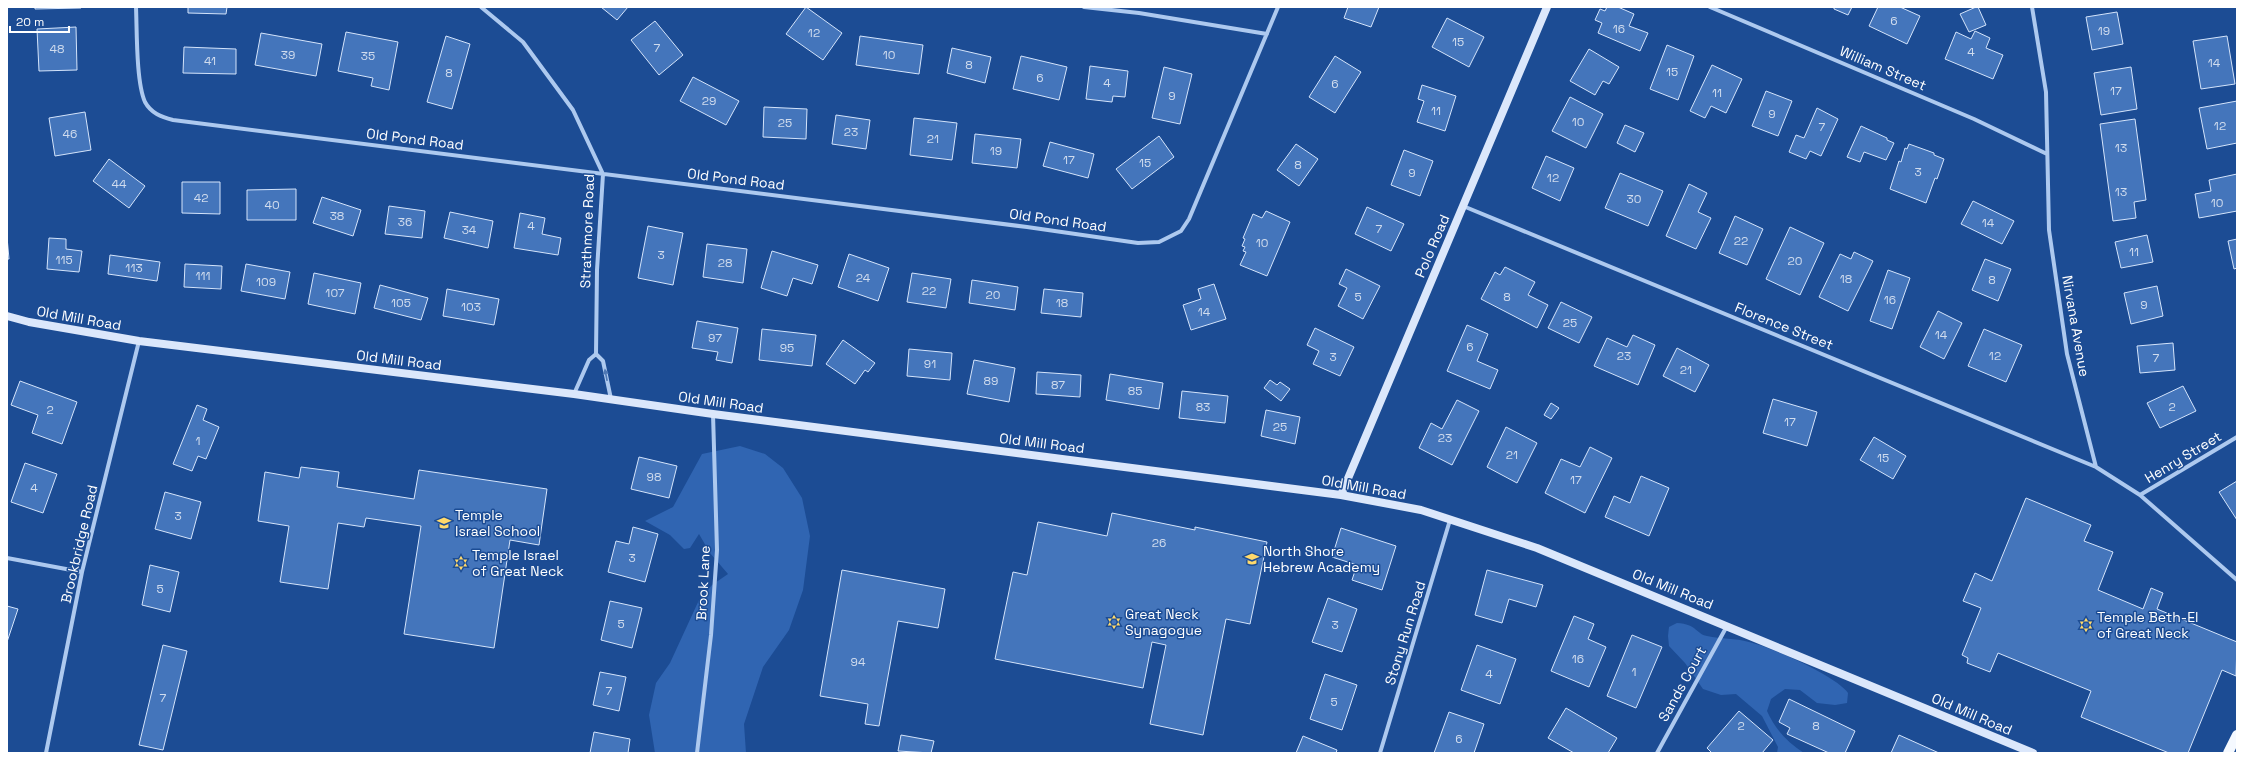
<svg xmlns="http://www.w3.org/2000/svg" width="2244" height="760" font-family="'Space Grotesk',sans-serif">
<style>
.green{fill:#3065b2}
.building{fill:#4475bb;stroke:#d4e4fb}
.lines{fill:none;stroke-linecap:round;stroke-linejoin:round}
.street{stroke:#adc9ef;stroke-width:4}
.secondary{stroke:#dbe7fb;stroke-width:8}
.primary{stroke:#f5f9ff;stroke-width:10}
.oneway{fill:#4f78b4}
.labels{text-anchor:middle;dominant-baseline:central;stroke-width:3;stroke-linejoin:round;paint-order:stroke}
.number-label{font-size:12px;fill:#d0dcee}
.street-label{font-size:14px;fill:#fff;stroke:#1c4c94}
.poi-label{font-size:14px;fill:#fff;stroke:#1c4c94;text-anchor:start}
</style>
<rect width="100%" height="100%" fill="#1c4c94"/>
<path class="green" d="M740 446 765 454 783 468 802 498 810 536 803 590 789 630 763 667 744 724 746 753H655L649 715 656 683 670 663 699 600 712 585 728 574 710 553 699 534 690 548 684 549 670 535 645 521 673 507 702 454Z
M1677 623C1697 624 1696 634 1707 636 1721 639 1735 638 1749 642 1771 647 1836 676 1848 693L1847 703 1835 705 1817 703 1800 690 1785 689 1771 699 1767 711C1775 729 1787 742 1804 753H1777L1778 747 1762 716 1736 694 1721 695 1703 689 1685 663 1669 646 1668 636 1669 627Z"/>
<path class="building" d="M35 7H81V8L35 9Z
M188 7H227L226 14 188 13Z
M601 7H628L617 20Z
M806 7 842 33 823 60 786 34Z
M1348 7H1379L1371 27 1344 18Z
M1607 7H1618L1634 14 1629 26 1648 33 1640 51 1598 33 1602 23 1595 20 1600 9 1605 11Z
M1834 7H1852L1848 15 1834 9Z
M1878 7H1900L1920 16 1907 44 1869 26Z
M1976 7H1978L1986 25 1969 32 1960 14Z
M2117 12 2123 44 2092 50 2086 17Z
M1447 18 1484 37 1469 67 1432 47Z
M655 21 683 55 659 75 631 40Z
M76 27 77 70 39 71 37 29Z
M1975 31 1990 38 1986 48 2003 55 1993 79 1945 59 1956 32 1971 39Z
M346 32 398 42 389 90 371 86 373 78 338 71Z
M261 33 322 44 316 76 255 65Z
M446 36 470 44 452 109 427 102Z
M860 36 923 45 919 74 856 65Z
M2227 36 2235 84 2201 89 2193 41Z
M1667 45 1694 56 1678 100 1650 89Z
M184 47 236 49V74L183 73Z
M952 48 991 57 985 83 947 73Z
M1589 49 1619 67 1609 84 1603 81 1595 95 1570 81Z
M1021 56 1067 67 1059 100 1013 89Z
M1335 56 1361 72 1335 113 1309 97Z
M1712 65 1742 79 1726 113 1711 106 1705 118 1690 111Z
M1090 66 1128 71 1125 97 1113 96 1112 102 1086 99Z
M1164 67 1192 74 1180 124 1152 118Z
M2131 67 2137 109 2101 115 2094 73Z
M693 77 739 101 726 125 680 101Z
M1422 85 1456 96 1445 131 1417 122 1424 101 1418 99Z
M1766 91 1792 101 1778 136 1752 126Z
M1570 97 1603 114 1586 148 1552 131Z
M2237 101V143L2207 149 2199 108Z
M764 107 807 109 806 139 763 137Z
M1817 108 1838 119 1821 156 1810 151 1806 159 1789 152 1796 135 1804 138Z
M85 112 91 150 55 156 49 118Z
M836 115 870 120 866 149 832 144Z
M914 118 957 123 952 160 910 155Z
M2135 119 2146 200 2134 202 2136 218 2113 221 2100 124Z
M1625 125 1644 133 1635 152 1617 143Z
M1861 126 1887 138V140L1894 143 1886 160 1864 152 1860 162 1847 157Z
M975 134 1021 139 1017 168 972 163Z
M1159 136 1174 157 1132 189 1116 169Z
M1050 142 1094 154 1088 178 1043 166Z
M1296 144 1318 159 1299 186 1277 170Z
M1909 144 1934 153V155L1944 159 1937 179 1935 178 1926 203 1890 189 1899 161 1901 162 1905 148 1907 149Z
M1404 150 1433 161 1420 196 1391 185Z
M1546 156 1574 168 1560 201 1532 188Z
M109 159 145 186 129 208 93 181Z
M1620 173 1663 191 1648 226 1605 208Z
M2237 174V211L2199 218 2195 194 2211 191 2209 180Z
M182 182H220V214L182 213Z
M1689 184 1707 193 1698 212 1711 218 1696 249 1666 236Z
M296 189V220H247V190Z
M322 197 361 210 353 236 313 223Z
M1973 201 2014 221 2002 244 1961 224Z
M389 206 425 211 422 238 385 234Z
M1367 207 1404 224 1391 251 1355 234Z
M1266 211 1290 222 1267 276 1240 265 1246 252 1243 251 1245 247 1242 246 1245 239 1243 238 1253 214 1262 218Z
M450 212 493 221 488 248 444 238Z
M520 213 545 218 542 234 561 238 558 255 514 248Z
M1735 216 1763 229 1747 265 1719 253Z
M648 226 683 233 673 285 638 278Z
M1790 227 1824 243 1800 295 1766 279Z
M2147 235 2153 262 2121 268 2115 242Z
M7 237 9 259H7Z
M49 238 66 239V249L82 251 79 272 47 269Z
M2237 239V268L2234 269 2228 241Z
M707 244 747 249 743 283 703 277Z
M772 251 818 265 812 284 793 278 787 296 761 288Z
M1854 252 1873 261 1848 311 1819 297 1840 254 1851 259Z
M849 254 889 268 878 301 838 287Z
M110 255 160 262 157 281 108 274Z
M1985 259 2011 269 1998 301 1972 290Z
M185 264 222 266 221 289 184 287Z
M246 264 290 272 285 299 241 291Z
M1505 267 1535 282 1528 295 1548 305 1537 328 1481 299 1495 272 1500 275Z
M1346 269 1380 286 1363 319 1338 306 1347 288 1339 284Z
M1888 270 1910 278 1892 329 1870 321Z
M314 273 361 283 355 314 308 304Z
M912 273 951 279 946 308 907 302Z
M972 280 1018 287 1015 310 969 303Z
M1214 284 1226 319 1191 330 1183 305 1201 299 1198 289Z
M380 285 428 298 421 320 374 308Z
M2157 286 2163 316 2131 324 2124 293Z
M447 289 499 299 494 325 443 316Z
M1044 289 1083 293 1081 317 1041 313Z
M1561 302 1592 317 1579 343 1548 328Z
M1938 311 1962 323 1944 359 1920 347Z
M697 321 738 328 732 363 716 360 718 352 692 348Z
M1467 325 1488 334 1477 361 1498 370 1490 389 1447 371Z
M1315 328 1354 347 1340 376 1313 364 1319 351 1307 345Z
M762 329 816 335 812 366 759 360Z
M1984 329 2022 345 2006 382 1968 366Z
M1633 335 1655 345 1638 385 1594 366 1607 338 1627 347Z
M843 340 875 363 868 372 865 370 855 384 826 364Z
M2173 343 2175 370 2140 373 2137 346Z
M1677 348 1709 365 1695 392 1663 376Z
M909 349 952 353 950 380 907 376Z
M974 360 1015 368 1009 402 967 394Z
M1037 372 1081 375 1080 397 1036 394Z
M1110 374 1163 383 1159 409 1106 400Z
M1270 380 1277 385 1280 382 1290 389 1281 401 1264 388Z
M20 381 77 402 62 444 32 433 38 415 11 405Z
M2183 386 2196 411 2160 428 2147 403Z
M1182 391 1228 396 1225 423 1179 418Z
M1773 399 1817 412 1807 446 1763 433Z
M1457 400 1479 411 1452 465 1419 448 1431 423 1442 429Z
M1551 403 1559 408 1551 419 1544 415Z
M197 405 207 409 203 420 219 427 206 459 198 456 192 471 173 464Z
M1266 410 1300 417 1295 444 1261 436Z
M1506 427 1537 443 1517 483 1487 467Z
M1874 437 1906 456 1893 479 1860 460Z
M1590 447 1612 458 1585 513 1545 493 1561 459 1580 467Z
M639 457 677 466 669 498 631 489Z
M25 463 57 474 43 513 11 502Z
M301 467 339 472 337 487 414 499 419 470 547 489 539 545 510 540 494 648 404 634 421 526 366 518 364 527 338 523 328 589 280 582 289 526 258 521 265 472 299 478Z
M1641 476 1669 488 1649 536 1605 517 1614 496 1630 503Z
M2237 481V520L2219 492Z
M165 492 201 502 191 539 155 529Z
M2026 498 2091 525 2084 541 2113 552 2098 590 2143 609 2151 588 2163 593 2157 609 2237 642 2236 676 2222 670 2188 753H2169L2081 717 2091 691 1998 653 1990 672 1967 663 1968 658 1962 655 1981 608 1963 601 1975 573 1992 581Z
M1112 513 1195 530V527L1267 542 1250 624 1226 619 1203 735 1150 724 1166 645 1152 642 1143 688 995 659 1013 572 1027 575 1038 522 1107 536Z
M633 527 658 534 645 582 608 572 616 541 629 544Z
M1341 528 1396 546 1382 590 1352 580 1357 565 1332 557Z
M150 565 179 572 170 612 142 605Z
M842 570 945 589 938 628 898 621 879 726 865 724 868 704 820 696Z
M1487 570 1543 585 1536 607 1509 599 1502 623 1475 615Z
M1328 598 1357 609 1342 652 1312 642Z
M610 601 642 608 632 648 601 640Z
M7 606 18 609 7 642Z
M1574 616 1594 624 1588 639 1606 647 1589 687 1551 671Z
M1632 635 1662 647 1636 708 1607 696Z
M163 645 187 651 163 750 139 745Z
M1477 645 1516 659 1500 704 1461 690Z
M600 672 626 677 619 711 593 705Z
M1325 674 1357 685 1342 730 1310 719Z
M1789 699 1855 731 1845 753H1829L1787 734 1790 728 1779 722Z
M1566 708 1617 738 1608 753H1574L1548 738Z
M1739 711 1773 740 1762 753H1712L1707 748Z
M1449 712 1484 724 1474 753H1434Z
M594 732 630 739 628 753H590Z
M901 735 934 741 931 753 898 751Z
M1899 735 1939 753H1891Z
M1303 736 1337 750 1336 753H1296Z"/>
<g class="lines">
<path class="street" d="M136 7C137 30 136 82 145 102 151 113 161 117 173 120L1027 227 1138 243 1159 242 1181 231 1189 219 1278 7
M481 7 523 42 573 110 603 174 597 270 596 354 603 361 611 399
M1084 7 1139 13 1267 34
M1710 7 1974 119 2047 154
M2032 7 2046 92 2049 230 2067 354 2096 467 2140 495 2237 580
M1463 206 2096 467
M574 394 589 360 596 354
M2140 495 2237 437
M7 558 82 572
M46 753 82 572 139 341
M697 753 711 635 717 550 713 414
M1380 753 1450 520
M1657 753 1727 626"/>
<path class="secondary" d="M7 316 29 322 139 341 574 394 713 414 1341 495 1421 510 1537 548 2033 753
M1341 495 1547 7"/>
<path class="primary" d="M2228 753 2237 735"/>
</g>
<defs><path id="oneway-solid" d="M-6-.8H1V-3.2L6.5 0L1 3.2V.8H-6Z"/></defs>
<use class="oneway" href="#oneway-solid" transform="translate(606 375) rotate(-101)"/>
<defs>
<symbol id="school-bare" viewBox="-9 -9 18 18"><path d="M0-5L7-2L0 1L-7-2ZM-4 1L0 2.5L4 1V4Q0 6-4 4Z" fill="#ffd96b" stroke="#1c4c94" stroke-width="2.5" paint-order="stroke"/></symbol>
<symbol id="synagogue-bare" viewBox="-9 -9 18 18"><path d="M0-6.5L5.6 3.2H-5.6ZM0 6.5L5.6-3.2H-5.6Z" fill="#ffd96b" stroke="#1c4c94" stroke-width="2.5" paint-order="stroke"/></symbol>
</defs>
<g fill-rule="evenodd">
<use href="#school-bare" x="434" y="513" width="20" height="20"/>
<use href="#school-bare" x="1242" y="549" width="20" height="20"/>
<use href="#synagogue-bare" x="451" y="553" width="20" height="20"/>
<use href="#synagogue-bare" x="1104" y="612" width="20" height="20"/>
<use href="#synagogue-bare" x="2076" y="615" width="20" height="20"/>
</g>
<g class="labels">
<g class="number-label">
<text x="1894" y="21">6</text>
<text x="1619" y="29">16</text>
<text x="2104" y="31">19</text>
<text x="814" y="33">12</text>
<text x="1458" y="42">15</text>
<text x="657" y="48">7</text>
<text x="57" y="49">48</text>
<text x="1971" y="52">4</text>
<text x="288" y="55">39</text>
<text x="889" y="55">10</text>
<text x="368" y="56">35</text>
<text x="210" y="61">41</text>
<text x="2214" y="63">14</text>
<text x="969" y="65">8</text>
<text x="1672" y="72">15</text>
<text x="449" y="73">8</text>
<text x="1040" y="78">6</text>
<text x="1107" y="83">4</text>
<text x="1335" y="84">6</text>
<text x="2116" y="91">17</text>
<text x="1717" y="93">11</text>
<text x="1172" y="96">9</text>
<text x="709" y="101">29</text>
<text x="1436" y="111">11</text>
<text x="1772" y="114">9</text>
<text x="1578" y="122">10</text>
<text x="785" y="123">25</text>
<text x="2220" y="126">12</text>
<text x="1822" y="127">7</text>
<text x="851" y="132">23</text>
<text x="70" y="134">46</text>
<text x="933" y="139">21</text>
<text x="2121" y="148">13</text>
<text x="996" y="151">19</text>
<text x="1069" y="160">17</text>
<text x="1145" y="163">15</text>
<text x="1298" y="165">8</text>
<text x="1918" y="172">3</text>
<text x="1412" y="173">9</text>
<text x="1553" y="178">12</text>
<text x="119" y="184">44</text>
<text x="2121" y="192">13</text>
<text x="201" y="198">42</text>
<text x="1634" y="199">30</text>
<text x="2217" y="203">10</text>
<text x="272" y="205">40</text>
<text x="337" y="216">38</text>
<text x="405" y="222">36</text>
<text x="1988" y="223">14</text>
<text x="531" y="226">4</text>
<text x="1379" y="229">7</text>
<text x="469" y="230">34</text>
<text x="1741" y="241">22</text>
<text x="1262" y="243">10</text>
<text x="2134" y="252">11</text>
<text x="661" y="255">3</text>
<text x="64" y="260">115</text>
<text x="1795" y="261">20</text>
<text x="725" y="263">28</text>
<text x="134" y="268">113</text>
<text x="203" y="276">111</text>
<text x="863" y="278">24</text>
<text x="1846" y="279">18</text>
<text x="1992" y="280">8</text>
<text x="266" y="282">109</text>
<text x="929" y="291">22</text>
<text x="335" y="293">107</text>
<text x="993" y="295">20</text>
<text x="1358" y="297">5</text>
<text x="1507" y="297">8</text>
<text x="1890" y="300">16</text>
<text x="401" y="303">105</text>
<text x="1062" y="303">18</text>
<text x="2144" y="305">9</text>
<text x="471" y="307">103</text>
<text x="1204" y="312">14</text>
<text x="1570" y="323">25</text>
<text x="1941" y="335">14</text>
<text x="715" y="338">97</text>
<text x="1470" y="347">6</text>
<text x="787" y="348">95</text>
<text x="1624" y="356">23</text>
<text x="1995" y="356">12</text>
<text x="1333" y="357">3</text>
<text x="2156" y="358">7</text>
<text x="930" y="364">91</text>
<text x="1686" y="370">21</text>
<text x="991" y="381">89</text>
<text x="1058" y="385">87</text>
<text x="1135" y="391">85</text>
<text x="1203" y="407">83</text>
<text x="2172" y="407">2</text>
<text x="50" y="410">2</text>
<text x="1790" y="422">17</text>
<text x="1280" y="427">25</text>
<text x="1445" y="438">23</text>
<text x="198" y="441">1</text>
<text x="1512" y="455">21</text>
<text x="1883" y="458">15</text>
<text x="654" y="477">98</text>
<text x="1576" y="480">17</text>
<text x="34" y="488">4</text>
<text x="178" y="516">3</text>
<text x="1159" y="543">26</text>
<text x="632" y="558">3</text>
<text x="160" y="589">5</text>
<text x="621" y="624">5</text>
<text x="1335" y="625">3</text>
<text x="1578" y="659">16</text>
<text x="858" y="662">94</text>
<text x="1634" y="672">1</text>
<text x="1489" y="674">4</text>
<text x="609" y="691">7</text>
<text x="163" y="698">7</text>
<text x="1334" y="702">5</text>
<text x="1741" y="726">2</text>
<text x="1816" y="726">8</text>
<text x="1459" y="739">6</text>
</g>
<g class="street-label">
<text transform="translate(1883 68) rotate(23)">William Street</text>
<text transform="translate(415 139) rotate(7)">Old Pond Road</text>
<text transform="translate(736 179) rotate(7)">Old Pond Road</text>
<text transform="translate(1058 220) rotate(8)">Old Pond Road</text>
<text transform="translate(587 231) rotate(-88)">Strathmore Road</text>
<text transform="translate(1432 246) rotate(-67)">Polo Road</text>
<text transform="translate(79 318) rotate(10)">Old Mill Road</text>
<text transform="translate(1784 326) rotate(22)">Florence Street</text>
<text transform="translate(2076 326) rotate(80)">Nirvana Avenue</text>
<text transform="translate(399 360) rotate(7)">Old Mill Road</text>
<text transform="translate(721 402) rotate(8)">Old Mill Road</text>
<text transform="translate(1042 443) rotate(7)">Old Mill Road</text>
<text transform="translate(2183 457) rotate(-31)">Henry Street</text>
<text transform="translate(1364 487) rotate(10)">Old Mill Road</text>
<text transform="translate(79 544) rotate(-77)">Brookbridge Road</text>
<text transform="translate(703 583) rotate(-87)">Brook Lane</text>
<text transform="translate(1673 589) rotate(22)">Old Mill Road</text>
<text transform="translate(1405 633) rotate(-73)">Stony Run Road</text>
<text transform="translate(1682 684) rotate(-61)">Sands Court</text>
<text transform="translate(1972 714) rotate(23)">Old Mill Road</text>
</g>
<g class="poi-label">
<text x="455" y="515">Temple<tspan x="455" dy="16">Israel School</tspan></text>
<text x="1263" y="551">North Shore<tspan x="1263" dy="16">Hebrew Academy</tspan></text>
<text x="472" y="555">Temple Israel<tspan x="472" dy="16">of Great Neck</tspan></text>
<text x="1125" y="614">Great Neck<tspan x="1125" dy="16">Synagogue</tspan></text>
<text x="2097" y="617">Temple Beth-El<tspan x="2097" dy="16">of Great Neck</tspan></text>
</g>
</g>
<rect width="2244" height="760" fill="none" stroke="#ffffff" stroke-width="16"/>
<path d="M10 26v6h59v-6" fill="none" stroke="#ffffff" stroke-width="2"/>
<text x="16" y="26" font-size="12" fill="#ffffff" stroke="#1c4c94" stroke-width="3" paint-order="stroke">20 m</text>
</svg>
